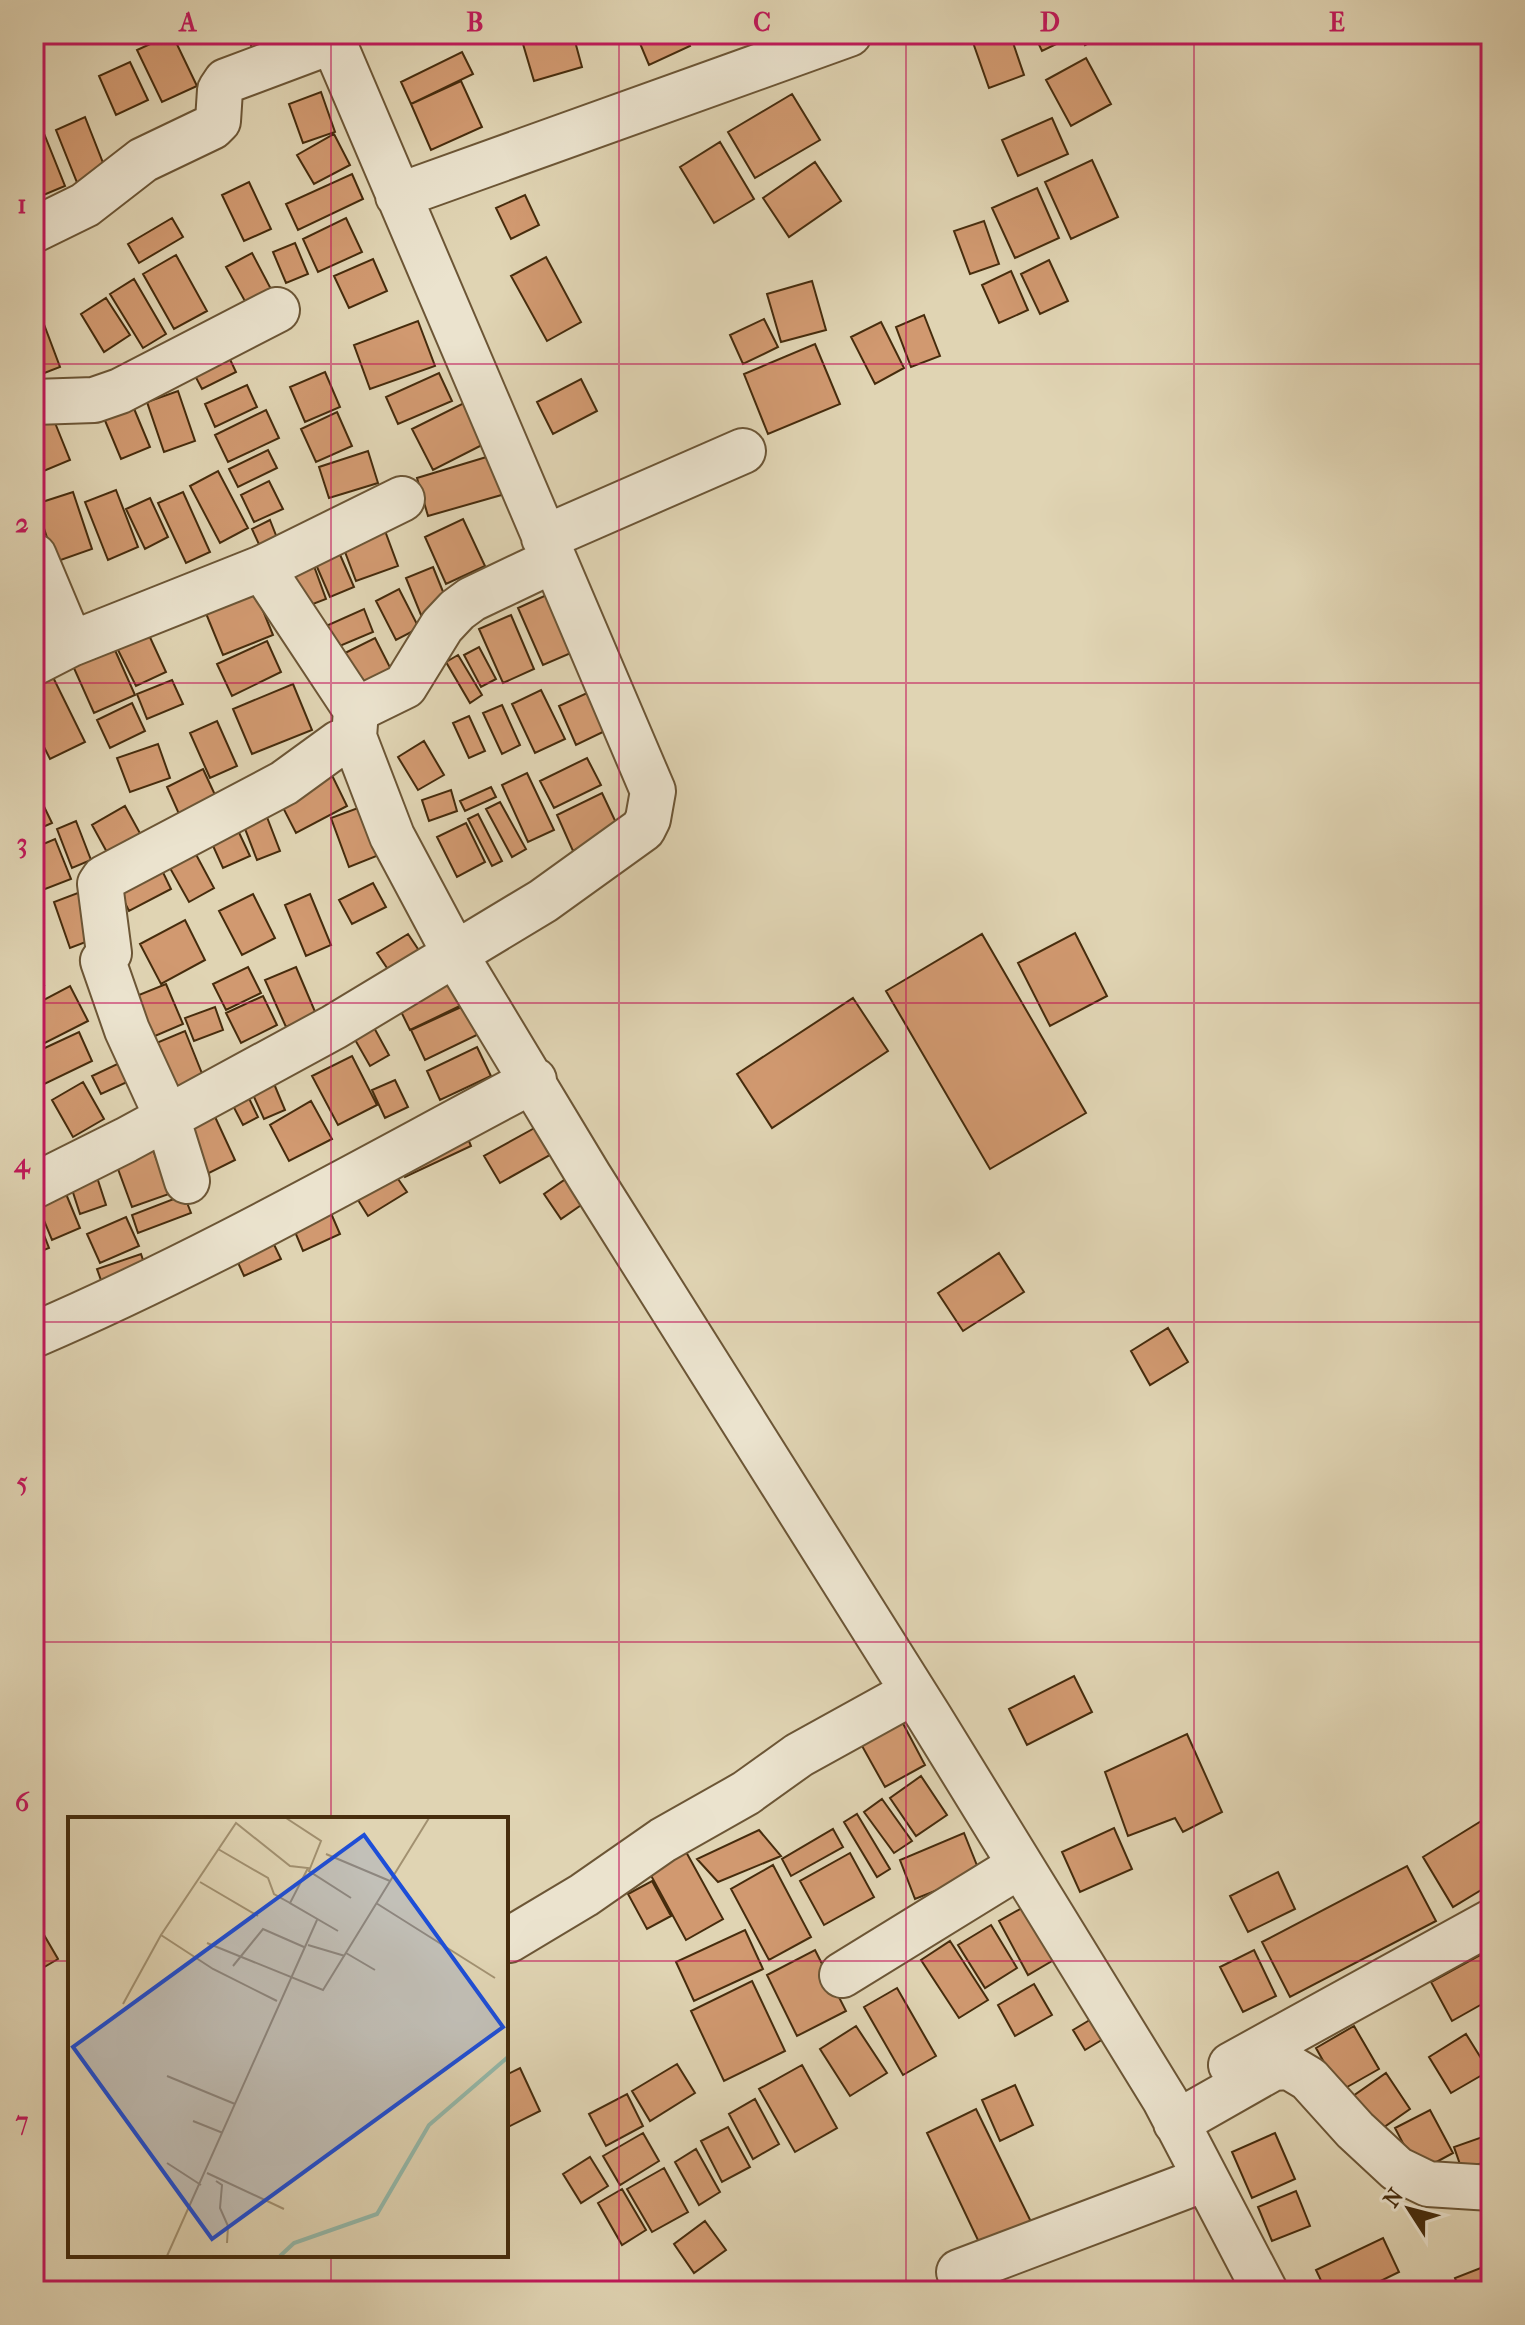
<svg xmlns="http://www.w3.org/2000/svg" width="1525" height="2325" font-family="'IM FELL French Canon',serif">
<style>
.building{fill:#d19970;stroke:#462c0d;stroke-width:2}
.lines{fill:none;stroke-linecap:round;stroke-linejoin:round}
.street-casing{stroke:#6c5636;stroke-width:48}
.street{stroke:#ebe3ce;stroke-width:44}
.grid{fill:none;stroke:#c2185b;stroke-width:2;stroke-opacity:0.55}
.inset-river{fill:none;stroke:#94b8a9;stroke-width:4}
.inset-road{fill:none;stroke:#a29171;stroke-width:2}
.view{fill:#1d4ed8;fill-opacity:0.15;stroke:#1d4ed8;stroke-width:4}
.inset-edge{fill:none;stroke:#462c0d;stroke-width:4}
.neatline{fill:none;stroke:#c2185b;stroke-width:3}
.grid-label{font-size:26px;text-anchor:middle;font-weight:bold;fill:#c2185b}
</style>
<rect width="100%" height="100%" fill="#e0d4b3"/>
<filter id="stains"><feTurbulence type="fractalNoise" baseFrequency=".0025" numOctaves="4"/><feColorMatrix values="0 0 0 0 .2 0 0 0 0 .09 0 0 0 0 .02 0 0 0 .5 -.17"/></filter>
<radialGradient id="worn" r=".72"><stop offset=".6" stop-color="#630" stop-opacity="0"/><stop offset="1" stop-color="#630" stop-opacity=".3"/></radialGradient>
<path class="building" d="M172 34 197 86 162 102 137 50Z
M247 34H305L253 51Z
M520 34H573L582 67 534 81Z
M636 34H685L690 46 649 65Z
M970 34H1010L1024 75 989 88Z
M1034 34H1072L1073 36 1042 51Z
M1080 34H1106L1085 45Z
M462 52 473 74 411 104 401 82Z
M1086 58 1111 104 1071 126 1046 80Z
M130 62 148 100 116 115 99 76Z
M461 81 482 127 431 150 411 104Z
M321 92 335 132 303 143 289 104Z
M792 94 820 140 755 178 728 132Z
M35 111 65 186 34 199V112Z
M85 117 107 173 78 185 56 130Z
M1052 118 1068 154 1018 176 1002 140Z
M334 134 350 165 314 184 297 155Z
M720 142 754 199 714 223 680 167Z
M1092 160 1118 217 1071 239 1045 182Z
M815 162 841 201 789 237 763 198Z
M352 174 363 199 298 230 286 204Z
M249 182 271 229 244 241 222 195Z
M1037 188 1059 238 1015 258 992 208Z
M525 195 539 225 511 239 496 208Z
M172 218 183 237 139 263 128 244Z
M346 218 362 252 318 272 303 239Z
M984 221 999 264 970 274 954 231Z
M295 243 308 274 286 283 273 252Z
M252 253 271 289 246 303 226 267Z
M176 255 207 311 174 329 143 274Z
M546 257 581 322 547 341 511 276Z
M373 259 387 291 349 308 334 276Z
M1049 260 1068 301 1040 314 1021 274Z
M1011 271 1028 310 999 323 982 285Z
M134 279 166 334 143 348 110 294Z
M812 281 826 330 781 342 767 294Z
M106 298 130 335 104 352 81 314Z
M924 315 940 356 911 367 896 327Z
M42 319 60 367 34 377V322Z
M764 319 778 347 743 364 730 335Z
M418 321 435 366 370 389 354 345Z
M881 322 904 368 875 384 851 337Z
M815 344 840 404 768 434 744 374Z
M227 353 236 372 202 389 192 370Z
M325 372 340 407 305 422 290 387Z
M439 373 452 401 398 424 386 397Z
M581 379 597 411 553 434 537 402Z
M247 385 257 407 215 427 205 404Z
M178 391 195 441 164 452 147 402Z
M130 399 150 447 121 459 101 411Z
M466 402 486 443 433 470 412 429Z
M47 403 70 460 34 475V409Z
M266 410 279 438 228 462 215 435Z
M337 412 352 446 316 462 301 429Z
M268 450 277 468 238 487 229 469Z
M368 451 378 483 329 498 319 467Z
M493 455 505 494 428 516 417 478Z
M218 471 248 528 220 543 190 486Z
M269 481 283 509 254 522 241 495Z
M116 490 138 547 108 560 85 502Z
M73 492 92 549 55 562 36 504Z
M183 492 210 552 186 563 158 503Z
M150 498 168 537 145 549 126 509Z
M463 519 485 566 446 584 425 537Z
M270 520 279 543 262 551 252 529Z
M381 520 398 566 356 581 339 536Z
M335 543 354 587 330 597 311 553Z
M311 558 326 599 300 609 285 568Z
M433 567 448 604 421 615 406 578Z
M399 589 419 628 396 640 376 601Z
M255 591 273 635 223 655 205 611Z
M553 592 578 650 543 665 518 608Z
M364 609 373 632 335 648 326 626Z
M511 615 534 669 503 683 479 629Z
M148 633 166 672 136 686 117 648Z
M375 638 399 685 369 700 345 653Z
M110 639 135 695 94 713 69 657Z
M267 641 281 672 232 696 217 664Z
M479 647 496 679 481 687 464 655Z
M458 655 482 695 470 703 446 662Z
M46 663 85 742 50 759 34 727V669Z
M172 680 183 704 147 719 137 694Z
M293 684 312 730 252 754 233 709Z
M541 690 565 739 535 753 512 704Z
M587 693 605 731 576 745 559 706Z
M132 703 145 731 110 748 97 720Z
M502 705 520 745 502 754 483 713Z
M469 716 485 751 469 758 453 723Z
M217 721 237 766 210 778 190 733Z
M424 741 444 775 418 790 398 757Z
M158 744 170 778 130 792 117 758Z
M587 758 601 785 554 808 540 781Z
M327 765 347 806 296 833 275 792Z
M203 769 216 797 179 814 167 787Z
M527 773 554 830 528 842 502 785Z
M491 787 496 797 465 811 460 801Z
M451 790 457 811 429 821 422 800Z
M37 792 52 823 34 831V793Z
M602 793 619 829 573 851 557 815Z
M500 802 526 849 512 857 486 809Z
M366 805 384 853 349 867 331 818Z
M125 806 147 846 114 865 92 825Z
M265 812 280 851 257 860 242 821Z
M478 814 502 861 492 866 468 819Z
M76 821 91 860 72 868 57 829Z
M466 823 485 862 457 877 437 837Z
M235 824 250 856 223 868 209 837Z
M55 839 71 879 40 891 34 877V848Z
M192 847 214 888 189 902 166 861Z
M158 862 171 889 129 911 115 883Z
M373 883 386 907 352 924 339 900Z
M83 891 99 937 70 948 54 902Z
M253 894 275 938 242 955 219 911Z
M310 894 331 945 306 956 285 905Z
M185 920 205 960 161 984 140 944Z
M1075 933 1107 996 1050 1026 1018 963Z
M408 934 424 958 393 977 377 953Z
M982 934 1086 1113 990 1169 886 991Z
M34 967 44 985 34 990Z
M248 967 261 993 226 1010 213 984Z
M296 967 316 1014 286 1027 265 980Z
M450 968 466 1003 410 1030 393 995Z
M166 984 183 1024 141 1042 124 1001Z
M70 986 88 1021 37 1047 34 1041V1005Z
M263 996 277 1025 241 1043 226 1013Z
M853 998 888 1051 772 1128 737 1074Z
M470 1003 483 1032 425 1060 411 1030Z
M215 1007 223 1030 194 1041 185 1018Z
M366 1013 389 1055 370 1066 346 1024Z
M185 1031 203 1076 173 1088 154 1044Z
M79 1032 92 1061 34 1089V1053Z
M477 1047 491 1076 440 1100 427 1071Z
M352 1056 377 1105 338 1125 312 1076Z
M130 1058 138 1077 101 1094 92 1076Z
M272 1079 285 1110 264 1119 250 1088Z
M395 1080 408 1107 385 1118 372 1090Z
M83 1082 104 1119 73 1137 52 1100Z
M245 1090 258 1117 243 1125 229 1098Z
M311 1101 332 1139 289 1161 270 1125Z
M210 1106 235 1160 205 1175 180 1121Z
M540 1125 555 1152 500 1183 484 1156Z
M464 1129 471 1146 405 1177 397 1160Z
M148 1136 169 1194 132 1207 111 1150Z
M93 1165 106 1205 80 1214 67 1174Z
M396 1176 407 1192 368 1216 358 1200Z
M570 1176 587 1201 561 1219 544 1194Z
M64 1189 80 1228 52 1240 36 1201Z
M184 1195 191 1213 138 1233 132 1215Z
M327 1204 340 1234 303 1251 290 1220Z
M34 1209 49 1248 34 1254Z
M126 1217 139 1246 100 1263 87 1234Z
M267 1230 281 1259 244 1276 231 1247Z
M999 1253 1024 1292 963 1331 938 1293Z
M141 1254 146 1269 102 1283 97 1269Z
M1168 1328 1188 1362 1150 1385 1131 1351Z
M1074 1676 1092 1712 1027 1745 1009 1709Z
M898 1714 925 1765 885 1787 857 1737Z
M1187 1734 1222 1812 1183 1832 1175 1818 1128 1836 1105 1772Z
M921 1776 947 1815 916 1836 890 1798Z
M882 1799 912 1841 894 1853 864 1812Z
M857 1814 890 1869 877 1877 844 1822Z
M1491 1815V1884L1453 1907 1423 1857Z
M1114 1828 1132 1869 1080 1892 1062 1852Z
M833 1829 843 1847 791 1876 782 1859Z
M759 1830 781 1856 718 1882 697 1859Z
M964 1833 980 1873 915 1899 900 1860Z
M685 1850 723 1919 686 1940 648 1870Z
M850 1853 874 1897 824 1925 800 1881Z
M773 1865 811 1937 769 1960 731 1889Z
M1407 1866 1436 1921 1290 1997 1262 1942Z
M1278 1872 1295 1909 1248 1932 1230 1896Z
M652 1881 671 1916 647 1929 628 1894Z
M1034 1901 1064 1954 1028 1975 999 1921Z
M991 1925 1017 1968 985 1988 958 1945Z
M40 1928 58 1959 34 1973V1932Z
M745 1930 763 1969 694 2001 676 1962Z
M950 1941 988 2000 959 2018 921 1960Z
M1491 1949V1999L1452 2021 1431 1982Z
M815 1950 846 2011 797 2036 767 1975Z
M1254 1950 1276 1996 1243 2012 1220 1967Z
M752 1981 785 2051 724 2081 691 2011Z
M1034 1984 1052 2015 1015 2036 998 2005Z
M897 1988 936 2056 903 2075 864 2007Z
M1098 2015 1110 2035 1085 2050 1073 2030Z
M856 2026 887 2073 850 2096 820 2049Z
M1354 2026 1379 2069 1340 2091 1316 2048Z
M1466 2034 1489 2071 1451 2093 1429 2057Z
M677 2064 695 2093 650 2121 632 2091Z
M802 2065 837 2128 795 2152 759 2089Z
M520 2068 540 2111 506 2128V2075Z
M1386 2073 1410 2109 1377 2132 1353 2096Z
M1015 2085 1033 2125 1000 2141 982 2100Z
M627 2094 643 2126 606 2146 589 2114Z
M755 2099 779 2144 753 2159 729 2114Z
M976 2109 1036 2232 986 2257 927 2133Z
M1430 2110 1453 2153 1418 2172 1395 2128Z
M728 2127 750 2167 722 2182 701 2141Z
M643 2133 659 2161 620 2185 603 2156Z
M1275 2133 1295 2179 1252 2198 1232 2152Z
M1488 2135 1491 2160 1462 2170 1454 2147Z
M696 2149 720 2192 699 2205 675 2162Z
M590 2157 608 2186 581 2203 563 2174Z
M664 2168 688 2212 652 2232 627 2189Z
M622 2189 646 2230 622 2245 598 2203Z
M1296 2191 1310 2226 1272 2241 1258 2207Z
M705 2221 726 2250 694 2273 674 2244Z
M1383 2238 1399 2272 1360 2291H1326L1316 2270Z
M1491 2264V2291H1460L1455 2278Z"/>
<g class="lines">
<defs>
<path id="street" d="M398 196 849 34
M34 230 85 205 143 160 212 127 218 121 220 90 226 81 333 41
M34 402 94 400 120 391 277 310
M544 538 743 451
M34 556 71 644 262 568 402 499
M262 568 356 710 354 737 392 836 455 954 589 1176 930 1718 1165 2100 1265 2291
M34 663 71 644
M356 710 405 686 442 626 457 610 472 599 554 560
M187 1181 167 1117 127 1030 103 961 109 953 100 884 104 878 284 783 339 743 354 737
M34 1186 126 1140 334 1027 543 901 643 829 648 819 653 791 330 34
M34 1335C206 1261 368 1168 534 1080
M509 1940 584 1895 663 1840 746 1793 799 1755 913 1692
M842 1975 1019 1866
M1231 2065 1491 1922
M1176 2123 1273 2068 1289 2067 1309 2079 1355 2130 1397 2169 1428 2184 1491 2188
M959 2272 1205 2179"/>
</defs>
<use href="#street" class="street-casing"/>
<use href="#street" class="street"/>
</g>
<path class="grid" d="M331 34V1819M619 34V2291M906 34V2291M1194 34V2291M34 364H1491M34 683H1491M34 1003H1491M34 1322H1491M34 1642H1491M34 1961H70M506 1961H1491M331 2255V2291"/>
<g transform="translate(68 1817)">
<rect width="440" height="440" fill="#e0d4b3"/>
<path class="inset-river" d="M212 439 226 426 309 397 361 308 440 240"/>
<path class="inset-road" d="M218 1 253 24 241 54 283 81M150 32 200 61 206 77 222 86M258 37 322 64M132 65 190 99M308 86 427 161M139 126 255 173 361 1M240 128 277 139M278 136 307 153M165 149 195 112 236 130M209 184 145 152 93 118 168 6 222 49 240 51 222 86 270 114M55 187 93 118M99 259 167 287M125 304 155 316M99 346 133 368M139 356 216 392M148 364 154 368 152 391 160 409 159 426M99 439 249 103"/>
<path class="view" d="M296 18 435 210 144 422 5 230Z"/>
<rect width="440" height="440" class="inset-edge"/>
</g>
<rect width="1525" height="2325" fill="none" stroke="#e0d4b3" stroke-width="88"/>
<g transform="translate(1409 2209) rotate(306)" stroke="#ebe3ce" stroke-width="6" paint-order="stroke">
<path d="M0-6L14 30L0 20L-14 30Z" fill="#462c0d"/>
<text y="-12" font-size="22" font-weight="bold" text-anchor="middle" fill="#462c0d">N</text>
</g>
<rect x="44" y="44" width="1437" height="2237" class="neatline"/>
<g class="grid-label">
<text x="188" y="31">A</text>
<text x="475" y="31">B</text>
<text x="762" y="31">C</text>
<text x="1050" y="31">D</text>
<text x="1337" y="31">E</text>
<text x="22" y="213">1</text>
<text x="22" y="532">2</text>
<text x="22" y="852">3</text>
<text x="22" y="1172">4</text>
<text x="22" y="1491">5</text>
<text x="22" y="1811">6</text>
<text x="22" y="2130">7</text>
</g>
<rect width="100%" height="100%" filter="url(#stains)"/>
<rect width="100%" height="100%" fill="url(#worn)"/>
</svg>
